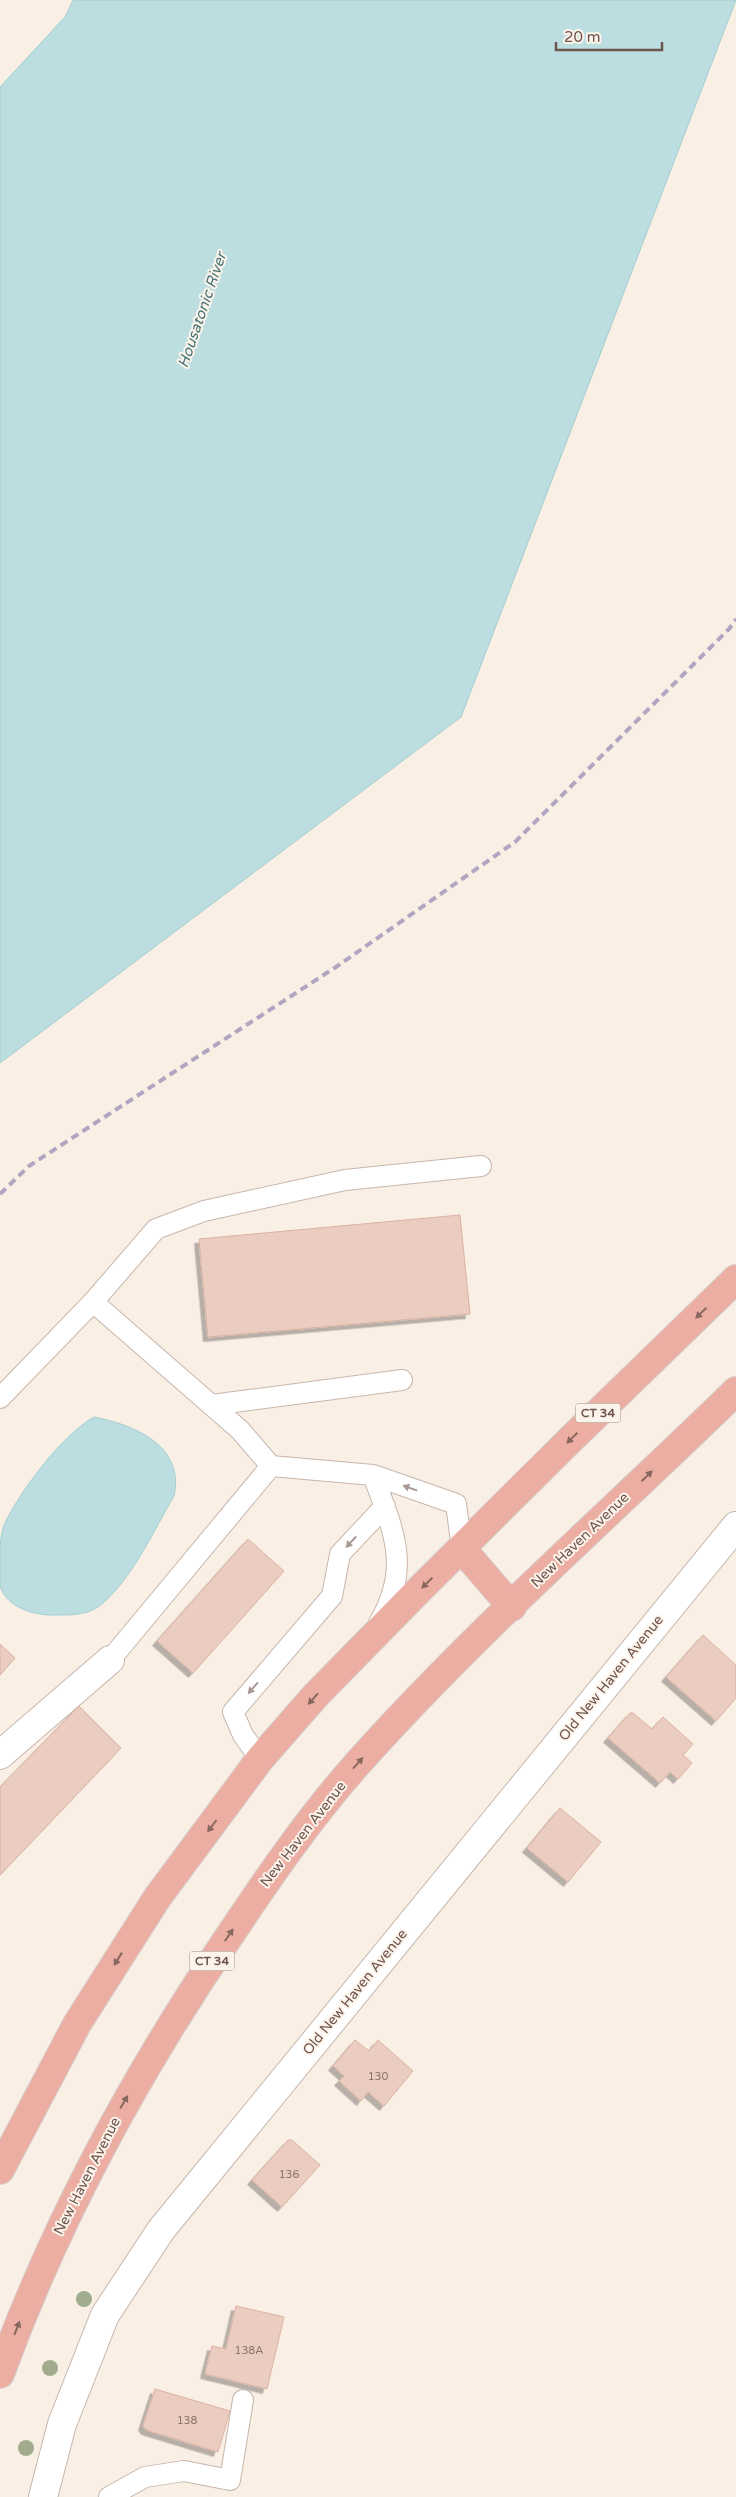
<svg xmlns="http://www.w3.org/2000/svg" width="736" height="2497" font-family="'Varela Round',sans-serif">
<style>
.water{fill:#bcdee0;stroke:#a3ced0}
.building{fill:#ebccc0;stroke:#dbb2a2;filter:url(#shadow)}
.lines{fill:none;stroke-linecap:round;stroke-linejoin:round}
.lane-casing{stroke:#c8b6ac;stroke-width:22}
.street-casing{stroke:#c8b6ac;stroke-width:30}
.highway-casing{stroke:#d6cfcd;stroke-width:30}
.lane{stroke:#fff;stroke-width:20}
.street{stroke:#fff;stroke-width:28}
.highway{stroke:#ecaea3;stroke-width:28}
.rail{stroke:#b1a5c1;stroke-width:4;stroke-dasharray:8 5;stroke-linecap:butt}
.tree{fill:#a1ab8e}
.oneway{fill:#87675e}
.oneway2{fill:#a89994}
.labels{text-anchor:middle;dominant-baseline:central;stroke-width:4;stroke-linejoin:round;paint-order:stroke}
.number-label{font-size:11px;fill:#8d736a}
.shield{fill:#fcf3ea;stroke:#99847c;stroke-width:1}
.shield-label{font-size:12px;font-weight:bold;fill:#6e554d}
.street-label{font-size:14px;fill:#6e554d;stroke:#fcf3ea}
.water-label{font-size:15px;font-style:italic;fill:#477678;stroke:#fcf3ea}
</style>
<defs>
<filter id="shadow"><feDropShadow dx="-4.5" dy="4.5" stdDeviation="0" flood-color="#0004"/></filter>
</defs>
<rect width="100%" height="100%" fill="#f9efe4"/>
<path class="water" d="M73 0H736L461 717 0 1063V87L65 17Z
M94 1417C135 1425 185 1446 174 1496 154 1530 133 1577 103 1603 90 1615 74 1615 57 1615 37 1616 7 1609 0 1586 0 1579 0 1568 0 1560 0 1547 0 1534 5 1523 21 1490 62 1435 94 1417Z"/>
<path class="building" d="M460 1215 470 1314 208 1337 199 1239Z
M248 1539 284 1571 193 1673 157 1641Z
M703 1635 736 1665V1698L716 1721 666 1677Z
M0 1644 15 1658 0 1675Z
M79 1706 121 1748 0 1875V1787Z
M630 1713H633L652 1729 663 1717 693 1744 683 1755 692 1763 678 1779 670 1772 660 1783 608 1738Z
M560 1808 601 1842 568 1882 527 1848Z
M355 2040 369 2051 378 2040 413 2071 384 2106 368 2092 361 2101 339 2081 344 2076 333 2066Z
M288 2140H292L320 2165 282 2207 252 2180Z
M236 2306 284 2317 267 2389 205 2374 212 2346 226 2349Z
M155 2389 230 2411 218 2452 146 2430 143 2426Z"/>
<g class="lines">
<defs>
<path id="lane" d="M0 1398 93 1302
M212 1405 402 1380
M271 1466 240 1430 93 1302 156 1229 204 1211 345 1180 481 1166
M379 1623C412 1567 393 1530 373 1475L456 1504 462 1549
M110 1660 271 1466 373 1475
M260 1759 243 1735 233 1712 332 1596 340 1554 385 1506
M109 2497 145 2477 184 2471 230 2480 243 2400"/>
<path id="street" d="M0 1755 110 1660
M43 2497 62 2424 105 2315 161 2230 736 1526"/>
<path id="highway" d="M462 1549 512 1607
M0 2170 77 2024 157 1898 260 1759 316 1695 419 1590 570 1440 736 1279
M0 2374C57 2218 135 2075 228 1938 268 1878 310 1817 358 1763 476 1631 610 1514 736 1391"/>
</defs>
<use href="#lane" class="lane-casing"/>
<use href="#street" class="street-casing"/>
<use href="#highway" class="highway-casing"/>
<use href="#lane" class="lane"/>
<use href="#street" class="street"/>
<use href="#highway" class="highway"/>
<path class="rail" d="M0 1194 29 1166 336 967 515 842 729 629 736 619"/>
</g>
<g class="tree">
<circle cx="84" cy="2299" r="8"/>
<circle cx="50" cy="2368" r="8"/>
<circle cx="26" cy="2448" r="8"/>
</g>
<defs><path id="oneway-solid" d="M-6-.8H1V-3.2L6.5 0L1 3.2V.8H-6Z" transform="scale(1.25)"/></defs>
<g class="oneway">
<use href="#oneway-solid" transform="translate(701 1313) rotate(136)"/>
<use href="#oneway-solid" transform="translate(572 1438) rotate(136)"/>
<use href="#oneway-solid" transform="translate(647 1476) rotate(-44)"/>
<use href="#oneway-solid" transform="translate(427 1583) rotate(136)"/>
<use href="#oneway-solid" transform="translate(313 1699) rotate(132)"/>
<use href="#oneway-solid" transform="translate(358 1763) rotate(-48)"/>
<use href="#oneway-solid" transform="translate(212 1826) rotate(127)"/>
<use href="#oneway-solid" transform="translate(229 1935) rotate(-56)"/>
<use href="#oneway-solid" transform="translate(118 1959) rotate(122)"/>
<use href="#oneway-solid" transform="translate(124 2102) rotate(-60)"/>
<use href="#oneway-solid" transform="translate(17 2328) rotate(-69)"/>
</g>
<g class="oneway2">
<use href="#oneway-solid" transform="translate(410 1488) rotate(-161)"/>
<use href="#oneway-solid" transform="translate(351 1542) rotate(133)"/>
<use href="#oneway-solid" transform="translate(253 1688) rotate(131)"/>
</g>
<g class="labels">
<g class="number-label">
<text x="378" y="2076">130</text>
<text x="289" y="2174">136</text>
<text x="249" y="2350">138A</text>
<text x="187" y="2420">138</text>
</g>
<g class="shield">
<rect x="575.5" y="1403.5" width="45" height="19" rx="4"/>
<rect x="189.5" y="1951.5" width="45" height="19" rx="4"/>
</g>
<g class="shield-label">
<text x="598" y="1413">CT 34</text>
<text x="212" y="1961">CT 34</text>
</g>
<g class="street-label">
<text transform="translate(580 1540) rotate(-44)">New Haven Avenue</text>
<text transform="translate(611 1678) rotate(-51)">Old New Haven Avenue</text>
<text transform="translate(303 1834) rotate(-52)">New Haven Avenue</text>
<text transform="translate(355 1992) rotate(-51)">Old New Haven Avenue</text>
<text transform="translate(87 2176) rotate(-63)">New Haven Avenue</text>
</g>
<g class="water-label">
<text transform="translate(202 310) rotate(-71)">Housatonic River</text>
</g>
</g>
<path d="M556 42v8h106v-8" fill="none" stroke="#6e554d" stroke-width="2.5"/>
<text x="564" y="42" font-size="15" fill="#6e554d" stroke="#fcf3ea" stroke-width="4" paint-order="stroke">20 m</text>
</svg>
